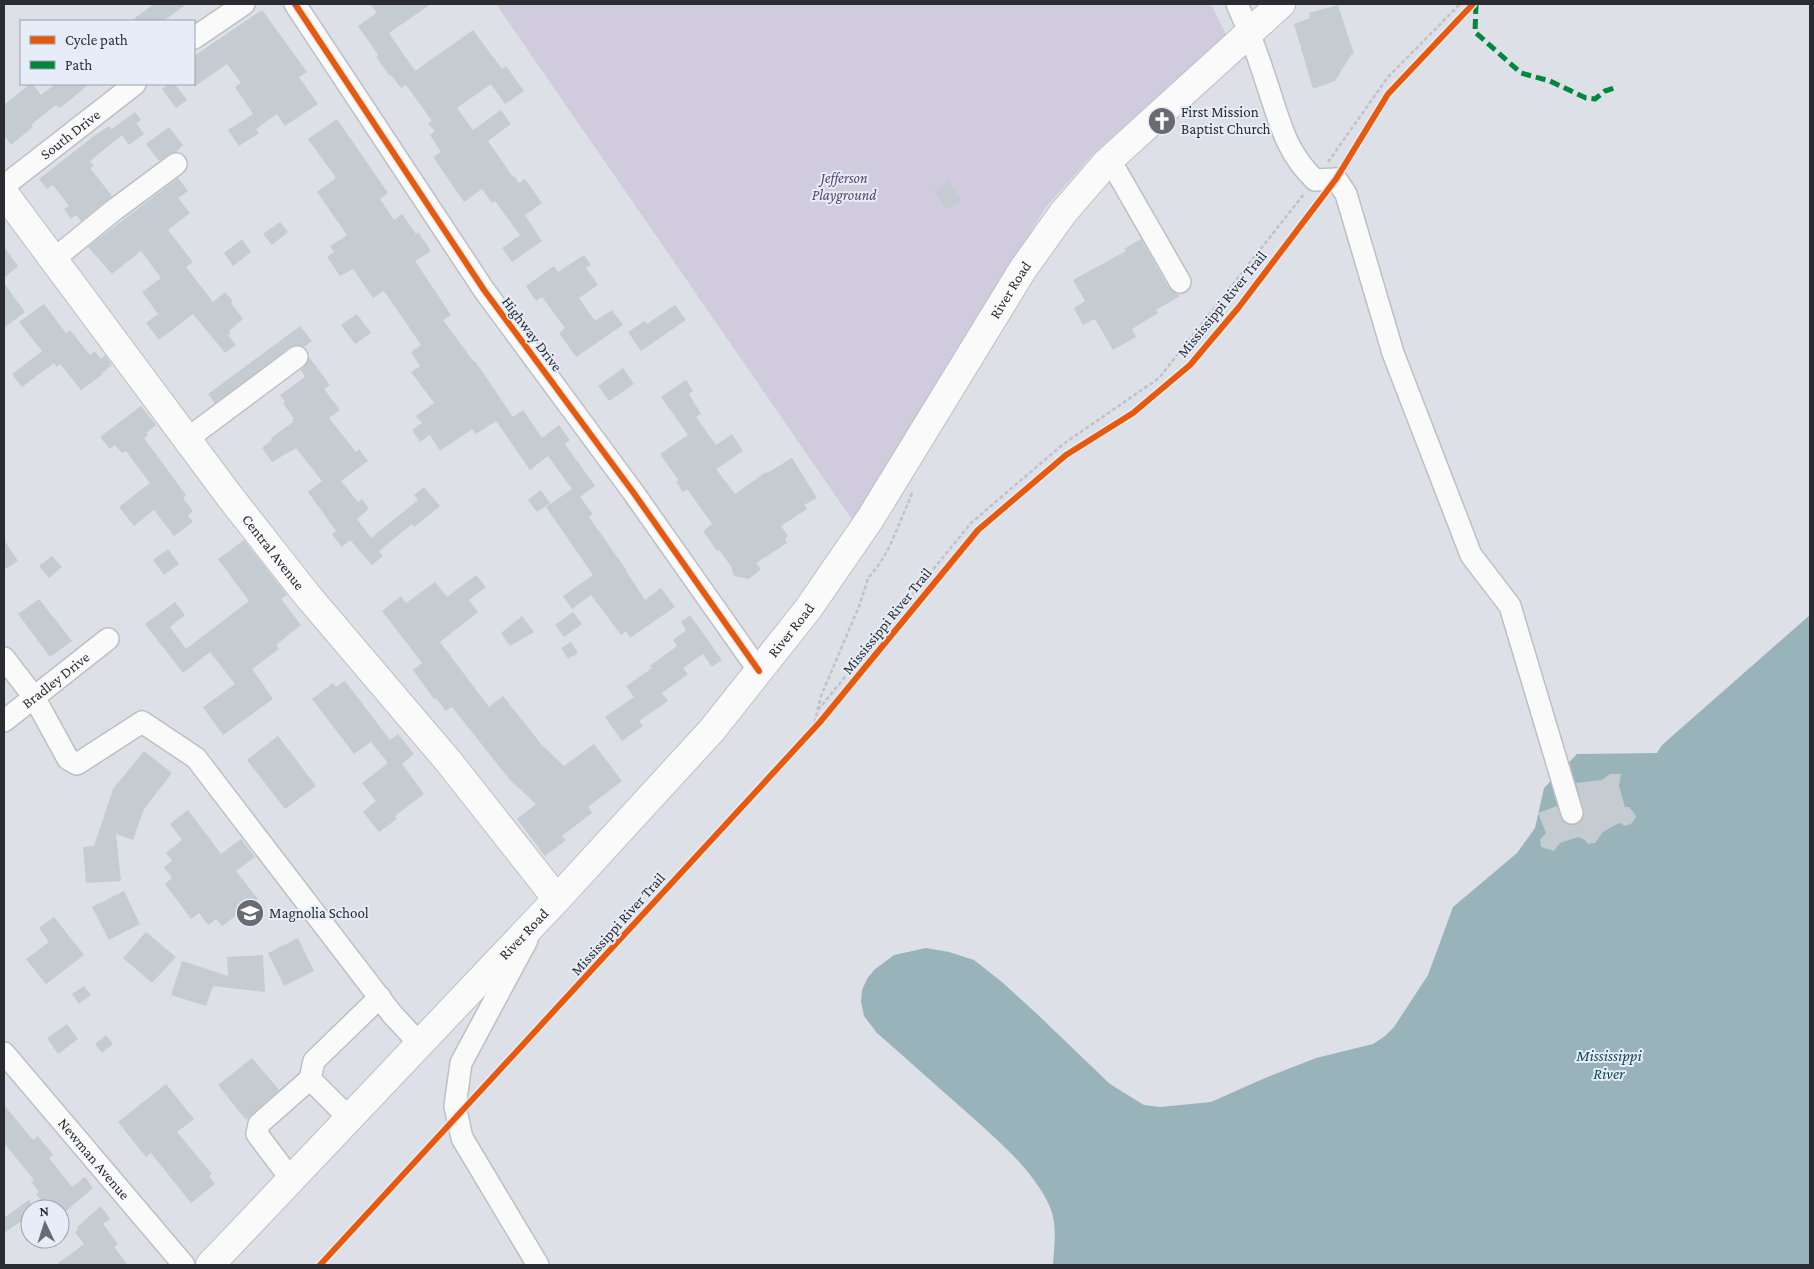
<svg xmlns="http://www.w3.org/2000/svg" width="1814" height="1269" font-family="'Crimson Pro',serif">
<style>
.green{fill:#d1ccdd}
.water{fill:#99b3ba}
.building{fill:#c4cbd1}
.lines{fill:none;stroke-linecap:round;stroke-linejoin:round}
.minor-casing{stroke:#bcbfc3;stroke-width:24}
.major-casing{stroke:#bcbfc3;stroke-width:30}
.path{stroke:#c0c2c5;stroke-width:2.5;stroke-dasharray:4 2.5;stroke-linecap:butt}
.minor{stroke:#fafafb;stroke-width:21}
.major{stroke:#fafafb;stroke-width:28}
.quiet{stroke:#00873e;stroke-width:5;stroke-dasharray:10 5;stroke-linecap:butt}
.cycleway-casing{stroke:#e6edf8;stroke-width:9}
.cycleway{stroke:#e8590c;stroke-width:6}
.labels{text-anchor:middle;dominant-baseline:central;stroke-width:4;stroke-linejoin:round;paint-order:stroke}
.poi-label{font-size:15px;fill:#2a2c31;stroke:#e6edf8;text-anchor:start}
.street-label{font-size:15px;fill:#2a2c31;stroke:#e6edf8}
.park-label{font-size:15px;font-style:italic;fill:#5a446d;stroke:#e6edf8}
.water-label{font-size:16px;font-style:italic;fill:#124951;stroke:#e6edf8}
</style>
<rect width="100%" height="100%" fill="#dde1e7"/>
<path class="green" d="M496 4H1211L1226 35 1094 153 1046 207 950 362 855 524Z"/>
<path class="water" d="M1810 615V1265H1053C1054 1245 1058 1224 1049 1205 1032 1168 993 1136 963 1109 934 1084 906 1058 877 1033L864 1016 861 1002 862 990 867 979 874 970 894 955 926 948 949 952 974 960 1002 982 1037 1014 1110 1084 1144 1105 1160 1107 1211 1102 1265 1078 1316 1058 1373 1044 1385 1036 1394 1027 1428 975 1453 907 1517 853 1535 828 1544 788 1577 754 1657 753 1662 745Z"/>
<path class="building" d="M154 4H187L163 21H131Z
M370 4H431L389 33 415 71 473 30 502 69 506 66 524 91 505 104 491 84 457 108 473 130 501 110 511 124 488 141 513 177 514 176 519 183 525 179 542 203 525 215 542 241 512 262 502 248 520 235 495 201 492 203 482 189 464 202 433 157 441 152 430 135 435 131 428 124 432 121 406 85 401 88 391 75 390 76 376 57 378 55 358 26 377 13Z
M1338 5 1354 54 1351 55 1335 81 1313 89 1294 24 1310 18 1309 13Z
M262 10 307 72 299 77 318 104 285 126 277 114 256 129 259 133 239 146 228 130 253 114 235 87 241 83 227 64 194 87V56Z
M30 84H33L41 95 55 84H89L63 106 58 108 56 105 31 125 33 127 11 145 4 135V105Z
M168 84H175L187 100 176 108 162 89Z
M135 112 141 120 136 123 144 134 129 145 122 135 90 161 94 166 90 168 112 196 81 221 76 215 71 219 64 209 69 206 53 185 47 189 39 179 94 136 109 126 112 129Z
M337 119 388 193 380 199 394 220 402 214 416 234 418 232 431 251 415 261 451 315 443 320 474 362 475 361 513 417 523 410 542 438 559 425 570 440 565 444 595 486 580 497 593 514 589 517 627 571H626L645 600 661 588 675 607 630 638 626 631 621 635 591 595 572 609 563 596 593 575 546 507 572 489 548 456 530 470 496 421 476 434 472 429 440 451 430 435 420 442 412 430 422 423 416 416 434 403 411 372 420 366 411 352 421 345 384 291 373 298 353 269 340 276 327 257 334 252 330 246 347 235 317 192 336 178 308 139Z
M169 127 183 145 176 152 169 154 159 161 146 144Z
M178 178 188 191 178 198 190 213 168 230 193 262 186 267 213 302 225 292 233 301 231 303 243 319 229 331 231 334 228 335 236 345 225 353 193 314 159 340 146 323 158 314 142 292 161 278 141 251 112 274 88 247Z
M949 181 961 200 946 209 934 190Z
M280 222 288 232 272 245 263 234Z
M242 239 251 252 233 266 224 253Z
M1141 239 1169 288 1180 296 1156 310 1158 313 1132 329 1136 337 1113 350 1095 319 1083 325 1074 308 1085 301 1073 280 1126 251 1124 249Z
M4 247 18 266 4 278Z
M584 255 591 265 586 268 598 285 579 298 595 321 612 310 623 325 576 357 559 333 565 328 542 297 536 301 526 286 554 266 558 272Z
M4 283 25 312 4 328Z
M44 304 66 333 70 330 90 355 95 351 101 359 105 355 112 365 101 374 102 375 81 390 60 364 57 367 54 363 22 387 12 374 42 351 19 322Z
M675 305 686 320 641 351 628 332 645 321 647 324Z
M357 314 371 333 355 344 341 325Z
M300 326 312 341 304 347 296 345 290 347 215 403 208 394Z
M309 357 330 385 324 389 340 410 329 418 356 452 359 449 368 461 341 481 358 502 362 499 369 509 357 519 371 538 418 500 414 495 424 487 440 506 414 527 412 524 379 551 383 556 372 565 350 540 342 547 332 534 336 531 308 492 322 481 296 448 272 462 262 448 272 440 271 438 293 422 292 420 294 419 283 403 285 402 280 395 305 377 301 370 308 362Z
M623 368 634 384 609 401 598 386Z
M686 380 693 391 689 394 701 414 696 417 716 445 732 434 743 451 716 469 735 494 766 472 767 473 792 458 817 498 804 505 807 509 781 526 788 536 785 539 787 543 756 563 761 569 749 579 734 576 731 566 719 550 717 551 703 531 712 524 687 489 683 492 676 482 679 481 660 454 688 435 661 397Z
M141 406 156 425 146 433 148 435 144 438 186 495 183 498 193 511 188 515 193 522 174 536 154 510 134 526 119 507 150 483 126 451 123 453 121 452 115 445 110 449 100 437Z
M541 490 550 503 537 512 528 500Z
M4 540 18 561 4 570Z
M244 540 287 595 281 599 301 625 276 645 279 649 252 669 273 699 223 735 203 707 235 684 210 652 183 673 145 624 175 602 185 615 170 627 186 649 249 601 218 559Z
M168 549 179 564 164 575 153 560Z
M52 556 62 567 49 578 39 566Z
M476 575 486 587 469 600 478 612 440 642 489 707 503 696 541 744 564 766 594 744 622 781 588 807 592 813 562 836 566 840 545 856 517 819 536 804 510 780 452 707 446 711 436 698 434 699 413 670 422 663 382 611 401 596 406 603 435 582 447 597Z
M39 599 72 641 50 657 18 614Z
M573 612 582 624 564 637 555 625Z
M690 615 722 660 712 667 703 654 683 668 688 674 662 693 668 701 639 721 643 726 622 741 605 717 634 697 626 686 652 668 650 666 677 646 673 640 686 630 681 622Z
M522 616 534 632 510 646 501 633Z
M571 642 578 653 568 659 561 648Z
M345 681 390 740 398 734 414 754 402 764 424 794 395 816 397 819 379 832 363 812 376 801 362 783 388 763 371 742 354 754 312 699 333 683 336 687Z
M278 736 316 786 285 809 247 760Z
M144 751 172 773 144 809 133 840 116 834 121 881 86 883 83 847 94 846 113 789Z
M1610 774H1621L1619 786 1625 807H1629L1634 813 1636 817 1632 823 1626 826 1619 823 1603 832 1595 843 1588 844 1585 840 1578 837 1560 843 1554 851 1541 847 1540 839 1546 833 1538 813 1557 806 1563 822 1570 825H1576L1581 821 1584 815 1576 783 1602 780Z
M188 810 221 854 241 839 255 857 236 871 258 899 222 926 216 919 208 925 199 913 191 919 165 884 172 878 164 867 172 861 166 853 182 840 170 824Z
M124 891 140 924 109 940 92 907Z
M54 917 84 955 46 984 26 959 49 942 39 928Z
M146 932 176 957 152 983 123 958Z
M298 938 314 971 284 986 268 953Z
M263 955 265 992 213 986 206 1006 171 995 182 961 228 976 227 957Z
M84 986 91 995 79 1004 72 994Z
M67 1024 78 1039 58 1054 47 1038Z
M106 1035 113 1044 102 1053 95 1044Z
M252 1058 279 1090 246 1120 218 1085Z
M166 1084 194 1119 177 1132 212 1174 209 1176 215 1184 191 1203 151 1153 146 1157 118 1122Z
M4 1105 33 1140 38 1136 53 1155 49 1158 72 1187 85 1177 93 1188 65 1212 62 1208 48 1209 36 1194 39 1192 31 1182 34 1180 4 1143Z
M30 1199V1215L4 1233V1218Z
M101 1206 110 1219 103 1224 118 1244 114 1247 128 1265H56L84 1244 75 1232 78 1229 77 1227Z"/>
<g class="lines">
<defs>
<g id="minor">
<path d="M295 4 484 290 633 492 759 671"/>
<path d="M1237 4C1249 30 1258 56 1267 84 1280 122 1285 151 1315 180L1336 179 1346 194 1393 353 1471 555 1510 606 1572 813"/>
<path d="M194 38 244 4"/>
<path d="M1110 160 1180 282"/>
<path id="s1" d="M4 186 135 84"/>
<path d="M54 259 114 210 176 164"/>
<path d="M187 439 297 357"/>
<path d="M4 658 34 697 68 759 77 764 142 722 196 758 392 1014 419 1043"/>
<path id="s2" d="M4 721 108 639"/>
<path d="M527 940 461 1063 455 1106 462 1138 538 1265"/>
<path id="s3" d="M4 1053 184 1265"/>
<path d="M349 1118 310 1079 314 1061 380 997"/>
<path d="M291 1179 257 1134 259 1124 310 1079"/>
</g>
<g id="major">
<path id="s4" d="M4 193 230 497 307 595 449 762 557 899"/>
<path id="s5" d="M210 1265 557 899 712 730 808 609 870 519 1023 269 1063 213 1107 162 1281 4"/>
</g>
</defs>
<use href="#minor" class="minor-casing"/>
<use href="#major" class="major-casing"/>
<path class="path" d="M1328 162 1388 77 1460 4
M818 710 971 523 1062 445 1159 378 1304 194
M813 729 821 696 860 604 868 578 878 566 889 548 913 491"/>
<use href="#minor" class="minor"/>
<use href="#major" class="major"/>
<path class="quiet" d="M1476 4 1475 32 1521 73 1550 81 1586 98 1595 99 1605 91 1618 87"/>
<defs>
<path id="cycleway" d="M295 4 484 290 633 492 759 671
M320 1265 820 722 978 530 1066 455 1133 413 1190 365 1239 307 1336 179 1388 94 1473 4"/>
</defs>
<use href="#cycleway" class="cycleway-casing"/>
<use href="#cycleway" class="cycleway"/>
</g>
<defs>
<symbol id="church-disc" viewBox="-11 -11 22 22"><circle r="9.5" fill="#696b71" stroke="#e6edf8"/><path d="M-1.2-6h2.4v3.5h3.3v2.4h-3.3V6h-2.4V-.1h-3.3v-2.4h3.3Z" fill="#fff"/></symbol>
<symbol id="school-disc" viewBox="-11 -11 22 22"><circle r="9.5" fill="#696b71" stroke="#e6edf8"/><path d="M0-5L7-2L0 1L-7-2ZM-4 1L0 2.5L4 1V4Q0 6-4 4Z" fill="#fff"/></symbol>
</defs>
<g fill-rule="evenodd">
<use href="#church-disc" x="1146" y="105" width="32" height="32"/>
<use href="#school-disc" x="234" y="897" width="32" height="32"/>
</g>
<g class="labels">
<g class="poi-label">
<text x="1181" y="112">First Mission<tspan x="1181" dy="17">Baptist Church</tspan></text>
<text x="269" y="913">Magnolia School</text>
</g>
<g class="street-label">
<text stroke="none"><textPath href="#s1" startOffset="84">South Drive</textPath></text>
<text stroke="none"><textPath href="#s5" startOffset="1266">River Road</textPath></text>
<text transform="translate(1222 304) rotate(-51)">Mississippi River Trail</text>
<text transform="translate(532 334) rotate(53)">Highway Drive</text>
<text stroke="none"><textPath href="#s4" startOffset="449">Central Avenue</textPath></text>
<text transform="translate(887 621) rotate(-51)">Mississippi River Trail</text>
<text stroke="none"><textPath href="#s5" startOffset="861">River Road</textPath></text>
<text stroke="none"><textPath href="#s2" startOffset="66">Bradley Drive</textPath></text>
<text transform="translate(618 924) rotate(-48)">Mississippi River Trail</text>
<text stroke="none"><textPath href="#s5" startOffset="456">River Road</textPath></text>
<text stroke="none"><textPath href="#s3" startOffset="139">Newman Avenue</textPath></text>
</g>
<g class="park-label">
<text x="844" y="178">Jefferson<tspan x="844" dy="17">Playground</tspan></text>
</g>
<g class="water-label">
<text x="1609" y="1055">Mississippi<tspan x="1609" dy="18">River</tspan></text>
</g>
</g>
<rect width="1814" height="1269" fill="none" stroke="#2a2c31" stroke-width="10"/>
<rect x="20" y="20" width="175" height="65" fill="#e6edf8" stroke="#9ba0a8"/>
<rect x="30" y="36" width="25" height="8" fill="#e8590c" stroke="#9ba0a8"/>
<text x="65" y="45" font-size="15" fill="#2a2c31">Cycle path</text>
<rect x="30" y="61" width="25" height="8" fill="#00873e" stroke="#9ba0a8"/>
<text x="65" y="70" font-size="15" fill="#2a2c31">Path</text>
<g transform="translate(45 1224) rotate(356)"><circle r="24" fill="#e6edf8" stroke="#9ba0a8"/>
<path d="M0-4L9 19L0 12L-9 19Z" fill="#696b71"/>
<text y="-8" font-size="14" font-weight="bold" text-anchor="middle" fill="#2a2c31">N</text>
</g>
</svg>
